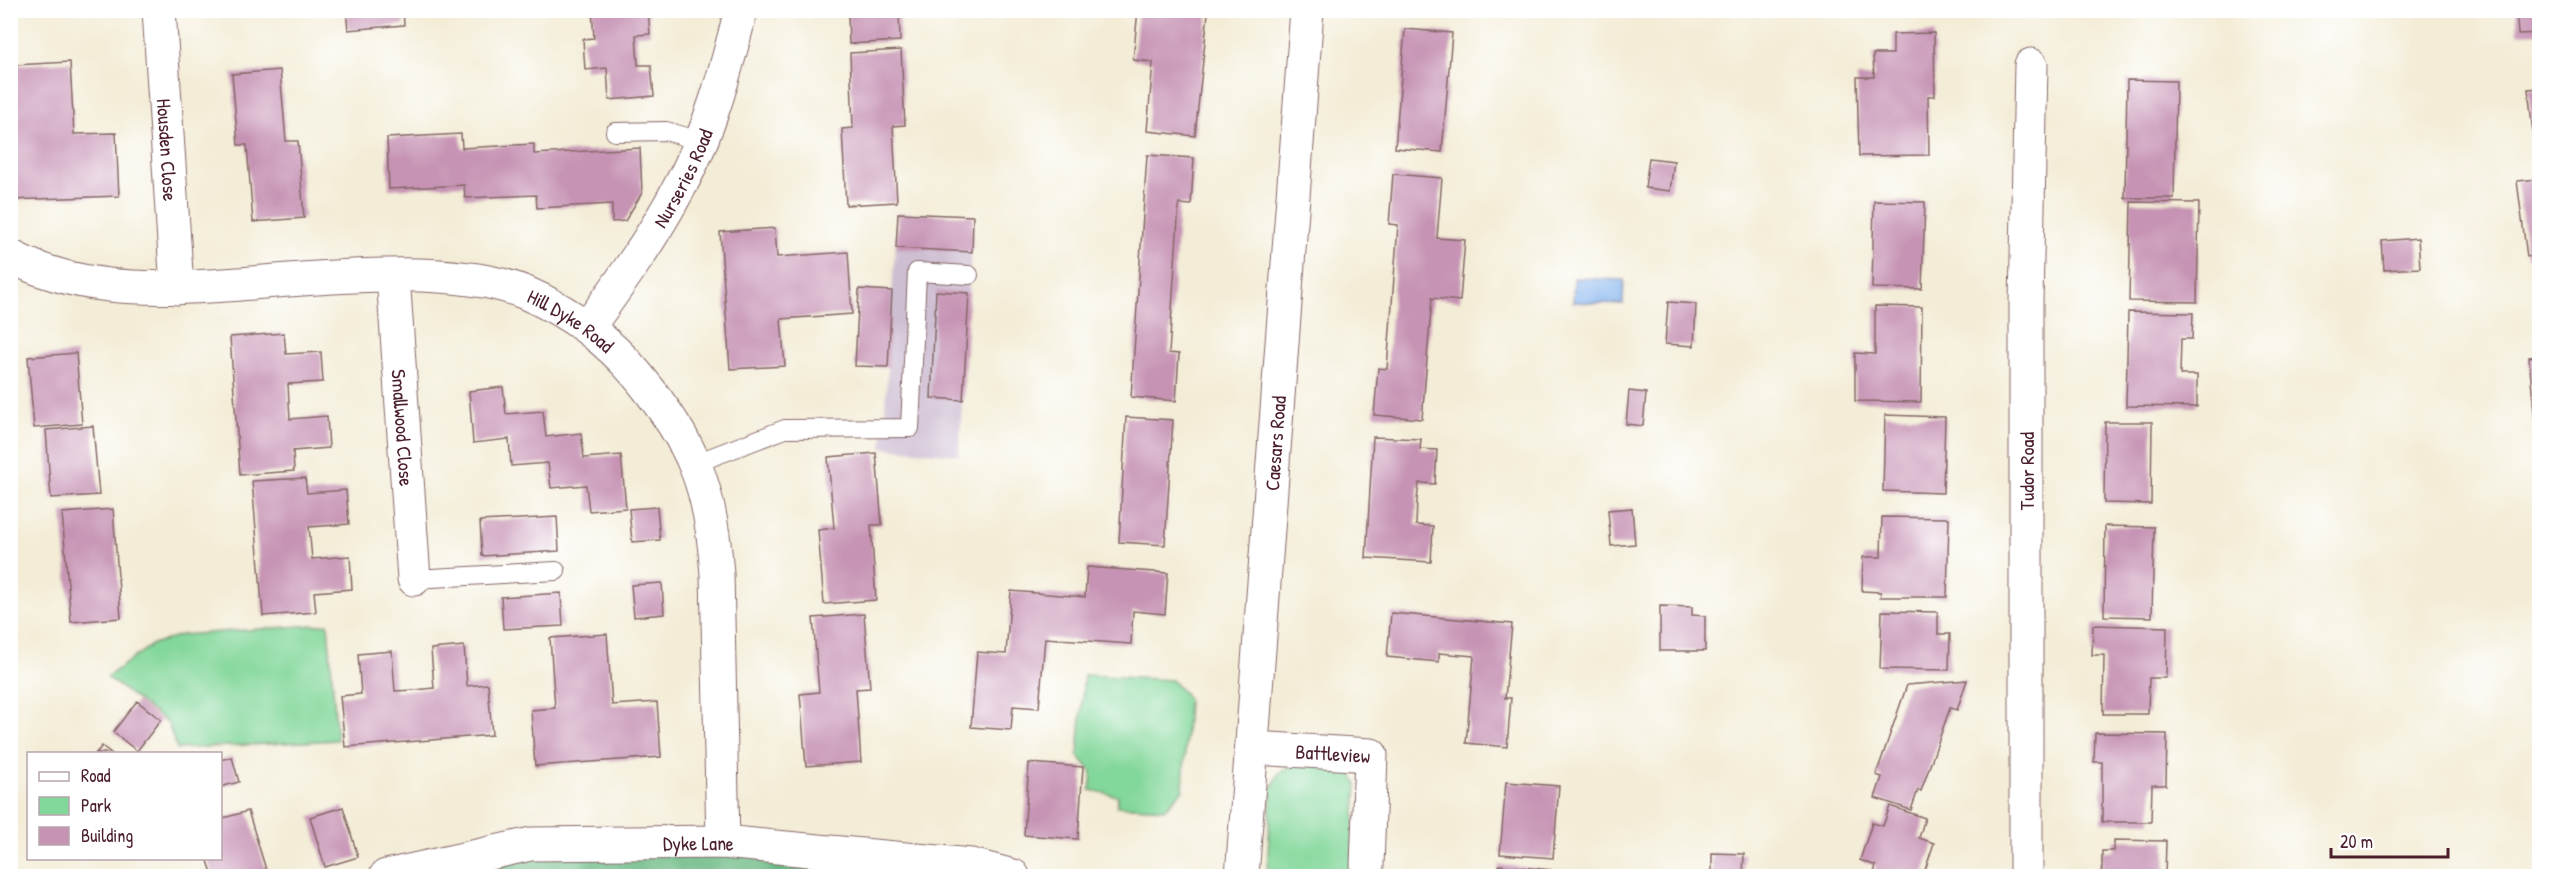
<svg xmlns="http://www.w3.org/2000/svg" width="2550" height="887" font-family="'Patrick Hand',sans-serif">
<style>
.industrial{fill:#cebed1}
.green{fill:#82d79a;stroke:#667b62;stroke-width:1.5}
.forest{fill:#69b882;stroke:#5a6c56;stroke-width:1.5}
.water{fill:#83b3ee;stroke:#66698c;stroke-width:1.5}
.building{fill:#c693b4}
.lines{fill:none;stroke-linecap:round;stroke-linejoin:round}
.lane-casing{stroke:#856767;stroke-width:20}
.street-casing{stroke:#856767;stroke-width:35}
.lane{stroke:#fff;stroke-width:18}
.street{stroke:#fff;stroke-width:33}
.labels{text-anchor:middle;dominant-baseline:central;stroke-width:5;stroke-linejoin:round;paint-order:stroke}
.street-label{font-size:20px;fill:#4a1f2b;stroke:#fff}
</style>
<rect width="100%" height="100%" fill="#fff"/>
<filter id="ink" filterUnits="userSpaceOnUse"><feTurbulence type="fractalNoise" baseFrequency=".0167" numOctaves="2"/><feDisplacementMap in="SourceGraphic" scale="12" xChannelSelector="R" yChannelSelector="G"/><feConvolveMatrix kernelMatrix="1 2 1 2 8 2 1 2 1" color-interpolation-filters="sRGB"/></filter>
<filter id="wash" filterUnits="userSpaceOnUse"><feTurbulence type="fractalNoise" baseFrequency=".008" numOctaves="4" result="noise"/><feDisplacementMap in="SourceGraphic" scale="24" xChannelSelector="R" yChannelSelector="G"/><feGaussianBlur stdDeviation="1.35" result="paint"/><feColorMatrix in="noise" values="0 0 0 0 0 0 0 0 0 0 0 0 0 0 0 0 0 1.4 0 .05"/><feComposite in="paint" operator="in"/></filter>
<g filter="url(#wash)">
<rect width="100%" height="100%" fill="#f3ecd6"/>
<path class="industrial" d="M898 213 973 216 959 455 882 448 888 368 855 366 859 289 892 291Z"/>
<path class="green" d="M328 624 337 740 177 749 168 723 107 677 153 644 181 635Z
M1084 675 1172 680 1188 698 1183 790 1165 809 1117 806 1118 796 1090 790 1092 772 1078 756Z
M1298 763C1318 765 1349 760 1357 784L1351 876H1267L1271 790 1279 773Z"/>
<path class="forest" d="M717 845 922 876H444L534 857Z"/>
<path class="water" d="M1574 278 1624 280 1623 304 1573 302Z"/>
<g id="blocks">
<path class="building" d="M346 10H403L404 25 348 30Z
M592 10H648L650 34 636 35 638 65H651L654 96 609 100 607 68 585 70 583 39 594 38Z
M848 10H899L900 41 849 44Z
M1138 10 1208 13 1195 136 1147 131 1153 62 1133 60Z
M2516 10H2540V33L2518 34Z
M1405 29 1452 33 1442 152 1395 148Z
M1934 33 1935 96H1928L1929 155 1859 156 1857 77H1874L1873 54H1893V34Z
M901 50 905 125 893 126 897 202 846 205 842 129 853 128 850 53Z
M70 62 74 134 116 133 119 196 10 200V137H17L14 65Z
M280 70 286 141H298L304 218 253 222 247 145H238L232 74Z
M2127 80 2176 81 2174 198H2125Z
M2540 88V166L2537 167 2528 89Z
M461 134 462 148 534 144V154L640 148 642 193 625 221 612 222V204L537 208 536 195 465 198 464 185 389 189 387 138Z
M1147 155 1194 158 1191 205 1179 204 1169 353 1179 354 1176 401 1131 397Z
M1649 158 1674 161 1670 191 1645 188Z
M1393 174 1442 178 1437 238 1465 240 1460 301 1432 298 1422 419 1374 415 1378 368 1387 369 1398 225 1389 224Z
M2540 179V255L2527 257 2517 181Z
M1874 201 1925 202 1922 289 1872 288Z
M2131 202 2199 203 2197 302 2129 301Z
M898 213 973 216 972 252 896 248Z
M775 228 777 257 848 252 852 314 781 319 785 366 730 369 720 232Z
M2418 238 2420 268 2384 270 2382 241Z
M859 289 892 291 888 367 855 366Z
M936 291 969 293 963 400 931 398Z
M1668 302 1696 304 1694 346 1665 344Z
M1875 306 1922 307 1921 402 1855 401V353L1875 354Z
M2128 312 2193 313 2192 339H2181L2180 375H2197V407L2126 406Z
M284 333 286 354 321 352 323 382 288 384 290 419 327 416 329 448 293 451 294 471 240 475 230 337Z
M76 353 82 424 34 428 28 357Z
M2540 356V435H2536L2529 357Z
M503 387 506 414 543 411 546 437 581 433 584 458 621 455 626 508 589 511 586 485 551 488 548 463 511 466 509 439 473 443 469 391Z
M1629 391 1646 393 1643 426 1626 424Z
M1885 415 1945 417 1943 493 1883 491Z
M1126 417 1173 420 1165 545 1119 542Z
M2105 422H2152L2151 504 2104 503Z
M93 426 99 495 51 498 46 430Z
M1373 437 1421 439 1420 449 1437 450 1435 484 1419 483 1417 500 1416 525 1433 526 1431 562 1366 558Z
M876 453 882 525H871L876 600 824 604 818 530 834 528 828 457Z
M305 478 307 493 346 490 349 524 309 527 312 559 350 556 352 589 314 592 316 612 263 616 252 481Z
M657 507 660 540 632 542 629 509Z
M1632 508 1635 544 1611 546 1608 510Z
M113 509 121 618 71 622 62 513Z
M557 517 559 551 482 556 480 521Z
M1882 517 1949 518 1947 597H1880L1881 592 1862 591 1863 557H1881Z
M2105 526 2154 527 2152 617 2104 616Z
M1087 567 1168 573 1165 614 1133 611 1131 644 1045 638 1039 708 1013 706 1011 730 971 727 977 652 1006 654 1011 591 1085 597Z
M662 583 664 614 634 617 631 585Z
M561 593 563 626 503 629 501 597Z
M1660 606 1692 607V615L1705 616V651H1660Z
M1882 611 1938 612V634H1950L1949 670 1880 669Z
M1391 613 1512 624 1505 698H1511L1507 747 1466 743 1474 656 1439 653V662L1387 657Z
M864 614 870 688 856 689 861 762 806 766 800 694 819 692 813 618Z
M2093 625 2167 627 2166 678H2149L2148 714H2103L2104 655H2092Z
M607 634 612 705 657 702 661 757 535 766 531 710 555 708 550 638Z
M464 646 467 686 488 684 492 735 345 747 340 696 361 694 358 654 392 651 395 691 414 690 434 688 431 649Z
M1967 680 1957 710 1950 708 1921 791 1918 790 1911 810 1875 798 1882 777 1876 775 1907 685Z
M137 701 161 720 137 751 113 732Z
M2095 733 2167 734 2166 785H2152L2151 822H2102V762H2094Z
M102 746 111 753H96Z
M232 757 239 782 220 787V760Z
M1029 763 1083 767 1078 839 1024 835Z
M1506 782 1559 786 1553 858 1500 854Z
M1890 806 1925 818 1919 838 1934 843 1923 876H1873L1876 866 1860 860 1872 823 1883 826Z
M343 807 358 857 325 867 310 817Z
M248 811 268 876H213L207 858H220V819Z
M2114 840 2166 841 2165 876H2102V851H2114Z
M1712 853 1744 854 1743 876H1712Z
M1499 865 1551 870 1550 876H1498Z"/>
</g>
</g>
<g filter="url(#ink)">
<use href="#blocks" fill-opacity="0" stroke="#856767" stroke-width="1.5"/>
<g class="lines">
<defs>
<path id="lane" d="M615 132 666 131 700 141
M696 463 785 429 910 428 917 272 969 275
M414 579 556 571"/>
<g id="street">
<path id="s1" d="M159 10 177 288"/>
<path id="s2" d="M10 256C72 289 142 290 210 286 297 281 447 260 526 293 570 312 608 340 638 376 694 444 711 487 717 574L723 842"/>
<path id="s3" d="M393 276 414 579"/>
<path id="s4" d="M588 327C621 282 653 237 679 188 709 134 726 70 741 10"/>
<path id="s5" d="M1253 748 1371 755 1367 866"/>
<path id="s6" d="M386 876 531 844 723 842 971 865 1013 876"/>
<path id="s7" d="M1242 876 1307 10"/>
<path d="M2026 876V304L2031 65"/>
</g>
</defs>
<use href="#lane" class="lane-casing"/>
<use href="#street" class="street-casing"/>
<use href="#lane" class="lane"/>
<use href="#street" class="street"/>
</g>
</g>
<g class="labels">
<g class="street-label">
<text stroke="none"><textPath href="#s1" startOffset="140">Housden Close</textPath></text>
<text stroke="none"><textPath href="#s4" startOffset="177">Nurseries Road</textPath></text>
<text stroke="none"><textPath href="#s2" startOffset="576">Hill Dyke Road</textPath></text>
<text stroke="none"><textPath href="#s3" startOffset="152">Smallwood Close</textPath></text>
<text stroke="none"><textPath href="#s7" startOffset="434">Caesars Road</textPath></text>
<text transform="translate(2026 471) rotate(-90)">Tudor Road</text>
<text stroke="none"><textPath href="#s5" startOffset="80">Battleview</textPath></text>
<text stroke="none"><textPath href="#s6" startOffset="316">Dyke Lane</textPath></text>
</g>
</g>
<rect width="2550" height="887" fill="none" stroke="#fff" stroke-width="36"/>
<rect x="27" y="752" width="195" height="108" fill="#ffffff" stroke="#b7a5aa" stroke-width="1.5"/>
<rect x="39" y="772" width="30" height="9" fill="#ffffff" stroke="#b7a5aa" stroke-width="1.5"/>
<text x="81" y="782" font-size="18" fill="#4a1f2b">Road</text>
<rect x="39" y="797" width="30" height="18" fill="#82d79a" stroke="#b7a5aa" stroke-width="1.5"/>
<text x="81" y="812" font-size="18" fill="#4a1f2b">Park</text>
<rect x="39" y="827" width="30" height="18" fill="#c693b4" stroke="#b7a5aa" stroke-width="1.5"/>
<text x="81" y="842" font-size="18" fill="#4a1f2b">Building</text>
<path d="M2331 848v9h117v-9" fill="none" stroke="#4a1f2b" stroke-width="3"/>
<text x="2340" y="848" font-size="18" fill="#4a1f2b" stroke="#ffffff" stroke-width="4.5" paint-order="stroke">20 m</text>
</svg>
